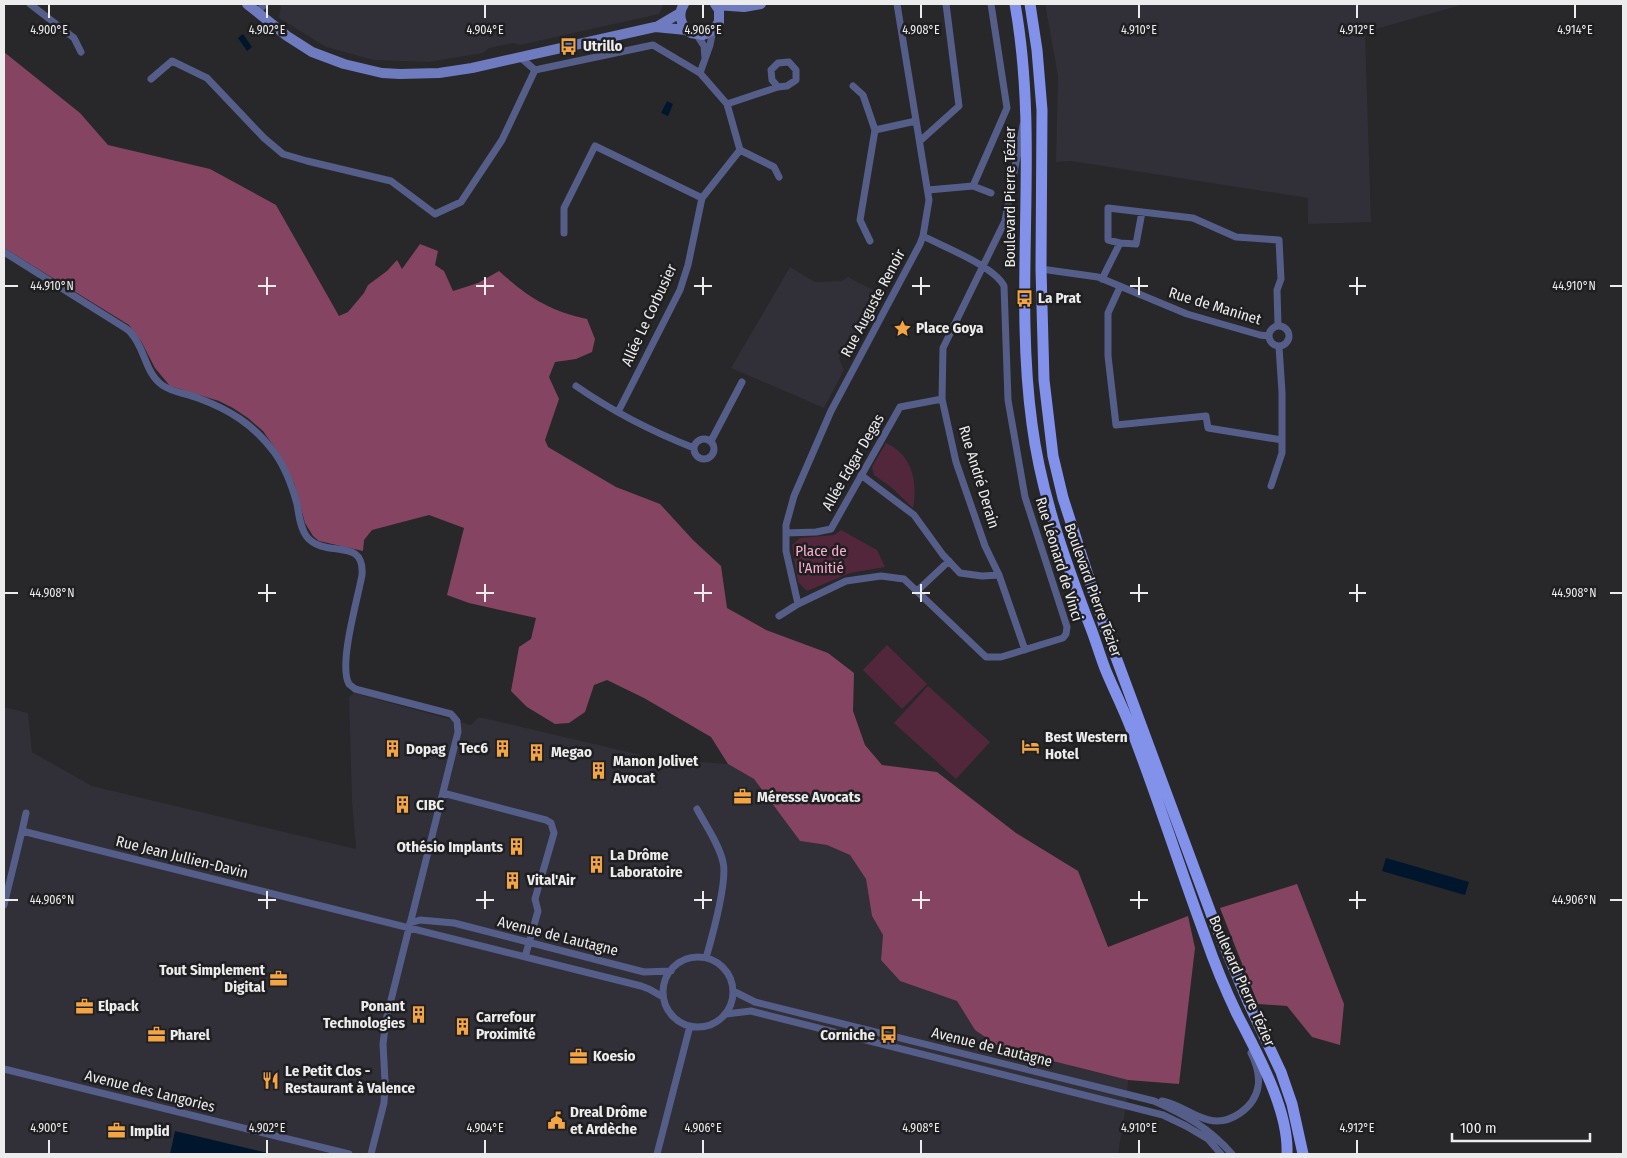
<svg xmlns="http://www.w3.org/2000/svg" width="1627" height="1158" font-family="'Fira Sans Condensed',sans-serif">
<style>
.built{fill:#312f37}
.green{fill:#52273b}
.forest{fill:#854562}
.water{fill:#00162d}
.lines{fill:none;stroke-linecap:round;stroke-linejoin:round}
.street{stroke:#555e89;stroke-width:7}
.secondary{stroke:#6f7bbf;stroke-width:10}
.primary{stroke:#8291ea;stroke-width:11}
.ticks{fill:none;stroke:#ececed;stroke-width:2}
.labels{text-anchor:middle;dominant-baseline:central;stroke-width:5;stroke-linejoin:round;paint-order:stroke}
.poi-label{font-size:15px;font-weight:bold;fill:#ececed;stroke:#1f1e20;text-anchor:start}
.street-label{font-size:15px;fill:#ececed;stroke:#1f1e20}
.park-label{font-size:15px;fill:#fbadce;stroke:#1f1e20}
.ticks-label{font-size:12px;text-anchor:middle;fill:#ececed;stroke:#1f1e20;stroke-width:5;stroke-linejoin:round;paint-order:stroke}
</style>
<rect width="100%" height="100%" fill="#28272a"/>
<path class="built" d="M281 4H664L659 14 520 45 513 43 489 48 483 53 429 62 374 60 326 47 279 18Z
M1045 4H1465L1365 32 1371 222 1308 224V198L1071 161 1056 162 1058 76Z
M790 267 815 282 842 281 848 277 883 295 855 346 845 348 839 358 844 370 824 408 731 368Z
M354 693 471 725 479 717 658 759 728 764 754 779 800 841 827 845 850 855 866 879 872 916 883 935 881 960 900 981 957 1001 975 1030 1074 1067 1128 1080 1127 1100 1118 1154H4V707L28 713 32 752 92 786 356 849 352 801 349 697Z"/>
<path class="green" d="M886 443C912 455 918 481 913 508L891 487 874 475 872 467Z
M841 530 877 550 885 567 850 573 807 591 798 582 792 545 800 538 834 535Z
M887 645 927 684 902 709 863 670Z
M928 686 990 742 956 779 894 723Z"/>
<path class="forest" d="M4 52 80 113 108 145 210 169 276 205 339 316 348 312 364 293 368 285 387 271 397 260 402 269 420 244 438 251 435 265 444 271 453 291 478 283 499 271C528 297 548 310 587 319L595 339 592 352 576 359 555 362 549 377 559 399 545 440 548 447 616 487 660 504 693 540 721 566 727 608 766 630 828 653 854 673 853 711 865 745 882 765 937 772 1016 833 1078 871 1108 947 1188 916 1195 948 1179 1084 1128 1080 1001 1048 975 1030 957 1001 900 981 881 960 883 935 872 916 866 879 850 855 827 845 800 841 754 779 728 764 711 737 644 698 607 680 594 685 585 712 569 723 555 724 527 707 511 691 519 647 531 639 536 618 469 603 447 595 464 528 429 515 372 530 364 540 363 551 319 541 313 536 305 523 294 483 275 448 263 431 248 418 233 408 219 401 170 386 155 368 141 341 129 325 4 248Z
M1297 884 1344 1004 1340 1045 1312 1037 1287 1006 1258 1004 1220 908Z"/>
<path class="water" d="M243 34 252 47 247 51 238 38Z
M667 101 673 104 668 116 661 113Z
M1386 858 1469 882 1465 895 1382 871Z
M175 1131 272 1154H170Z"/>
<g class="lines">
<path class="street" d="M30 4 74 38 81 52
M257 12 265 4
M697 35 704 46 705 58
M520 57 535 70
M535 70 653 45 700 73
M151 79 172 61 207 78 264 138 283 154 307 161 391 181 435 214 461 202 502 140 535 70
M853 86 863 95 875 130
M727 104 778 87 787 86 796 80V70L789 62 778 63 771 70 772 80 778 87
M1023 125 1005 221 943 348 942 399 956 462 985 546 999 575 1025 650
M920 141 959 106 946 4
M740 150 774 167 779 177
M973 186 1007 108 991 4
M928 190 973 186 991 193
M564 233V208L595 146 702 198
M870 241 860 220 875 130 916 121
M1120 243 1108 240V208L1193 218 1236 237 1279 240 1281 279 1277 290 1278 325
M4 252 122 326C125 328 129 330 131 333 145 348 145 373 162 385 173 393 186 393 198 398 230 410 253 424 274 452 285 467 292 486 297 504 299 515 300 528 307 537 325 559 365 536 362 575 358 598 338 665 349 684 351 686 353 687 355 689L451 714 457 721 458 732 386 1020 383 1044 385 1081 384 1103 371 1154
M1041 269 1098 277 1187 314 1260 335 1268 336
M1102 279 1120 243 1136 244 1142 212
M1120 287 1108 313V356L1116 425 1206 416 1208 428 1282 440
M1269 336a10 10 0 1 1 20 0a10 10 0 1 1-20 0Z
M576 386C612 411 653 432 694 448
M618 412 680 290 688 265 702 198 740 150 727 104 700 73 710 45 713 30
M694 449a10 10 0 1 1 20 0a10 10 0 1 1-20 0Z
M711 441 742 382
M861 475 914 515 943 555 960 573 982 576 999 575
M1271 486 1282 453V392L1279 347
M786 533 816 532 831 529 900 407 942 399
M917 591 949 561
M798 604 786 551V525L794 496 831 411 920 244 923 236 929 200 897 4
M779 616 798 604 846 581 881 576 904 579 986 657H1001L1063 638 1066 634 1067 627 1025 497 1008 400 1004 286C994 266 944 247 923 236
M443 793 546 820 551 823 554 833 535 899 538 911 525 957
M697 809C706 826 719 844 723 862 728 882 712 937 706 958
M22 831 26 813
M4 905 22 831 641 986 649 989 663 997
M410 923 420 920 454 923 644 972 671 971
M663 992a35 35 0 1 1 70 0a35 35 0 1 1-70 0Z
M733 991 755 1002 1154 1101C1186 1115 1209 1128 1232 1154
M726 1014 751 1011 1163 1115 1186 1126 1208 1139 1221 1154
M4 1069 349 1154
M1162 1101C1179 1104 1192 1116 1209 1120 1230 1125 1254 1108 1258 1087 1260 1075 1256 1063 1251 1053
M657 1154 690 1026"/>
<path class="secondary" d="M247 4 287 36 312 52 344 64 382 73 400 74 439 73 472 68 655 27 686 30 691 33 703 35 713 30 719 22V10L715 4
M684 4C678 13 680 21 686 30
M716 5 744 7 761 4
M658 26 680 13"/>
<path class="primary" d="M1015 4C1040 143 1013 285 1032 424 1041 494 1065 560 1090 626 1096 641 1100 656 1106 671 1114 690 1123 708 1130 726 1157 795 1179 866 1205 936 1214 962 1225 989 1237 1014 1257 1053 1289 1110 1287 1154
M1030 4 1037 50 1042 110 1041 269 1044 380 1053 456 1063 498 1104 625 1213 919 1249 1004 1281 1072 1292 1104 1303 1154"/>
</g>
<path class="ticks" d="M49 5V18M267 5V18M485 5V18M703 5V18M921 5V18M1139 5V18M1357 5V18M1575 5V18M267 277V295M485 277V295M703 277V295M921 277V295M1139 277V295M1357 277V295M5 286H18M258 286H276M476 286H494M694 286H712M912 286H930M1130 286H1148M1349 286H1366M1610 286H1622M267 584V602M485 584V602M703 584V602M921 584V602M1139 584V602M1357 584V602M5 593H18M258 593H276M476 593H494M694 593H712M912 593H930M1130 593H1148M1349 593H1366M1610 593H1622M267 891V909M485 891V909M703 891V909M921 891V909M1139 891V909M1357 891V909M5 900H18M258 900H276M476 900H494M694 900H712M912 900H930M1130 900H1148M1349 900H1366M1610 900H1622M49 1140V1153M267 1140V1153M485 1140V1153M703 1140V1153M921 1140V1153M1139 1140V1153M1357 1140V1153"/>
<defs>
<symbol id="bus-bare" viewBox="-9 -9 18 18"><path d="M-5-6H5V4H4V6H2V4H-2V6H-4V4H-5ZM-3.5-4V0h7V-4ZM-3.5 1.2v1.5H-2V1.2ZM2 1.2v1.5H3.5V1.2Z" fill="#f2a542" stroke="#1f1e20" stroke-width="2.5" paint-order="stroke"/></symbol>
<symbol id="sight-bare" viewBox="-9 -9 18 18"><path d="M0-6L1.8-2.2L6-1.7L2.9 1.2L3.7 5.4L0 3.3L-3.7 5.4L-2.9 1.2L-6-1.7L-1.8-2.2Z" fill="#f2a542" stroke="#1f1e20" stroke-width="2.5" paint-order="stroke"/></symbol>
<symbol id="hotel-bare" viewBox="-9 -9 18 18"><path d="M-6-4.5h1.5V1H6V5H4.5V3h-9V5H-6ZM-4 0a1.8 1.8 0 1 1 3.6 0ZM.5 0V-2.5h3Q6-2.5 6 0Z" fill="#f2a542" stroke="#1f1e20" stroke-width="2.5" paint-order="stroke"/></symbol>
<symbol id="building-bare" viewBox="-9 -9 18 18"><path d="M-4-6H4V6H1V3H-1V6H-4ZM-2.5-4.3h1.7v1.8h-1.7ZM.8-4.3h1.7v1.8H.8ZM-2.5-1h1.7V.8h-1.7ZM.8-1h1.7V.8H.8Z" fill="#f2a542" stroke="#1f1e20" stroke-width="2.5" paint-order="stroke"/></symbol>
<symbol id="office-bare" viewBox="-9 -9 18 18"><path d="M-6-3h4V-5.5h4V-3h4V5H-6ZM-1-4.5V-3h2v-1.5ZM-6 0V1H6V0Z" fill="#f2a542" stroke="#1f1e20" stroke-width="2.5" paint-order="stroke"/></symbol>
<symbol id="restaurant-bare" viewBox="-9 -9 18 18"><path d="M-5-6h1v4h1v-4h1v4h1v-4h1v5L-1.5 .5V6h-2V.5L-5-1ZM5-6V6H3V1.5H1.5Q1.5-4 5-6Z" fill="#f2a542" stroke="#1f1e20" stroke-width="2.5" paint-order="stroke"/></symbol>
<symbol id="civic-bare" viewBox="-9 -9 18 18"><path d="M-.6-6.5H3V-4.5H.6V-3L4-1V1h2V6H-6V1h2V-1L-.6-3ZM-1.2 2.5V6h2.4V2.5Z" fill="#f2a542" stroke="#1f1e20" stroke-width="2.5" paint-order="stroke"/></symbol>
</defs>
<g fill-rule="evenodd">
<use href="#bus-bare" x="556" y="34" width="25" height="25"/>
<use href="#bus-bare" x="1012" y="286" width="25" height="25"/>
<use href="#sight-bare" x="890" y="316" width="25" height="25"/>
<use href="#hotel-bare" x="1018" y="734" width="25" height="25"/>
<use href="#building-bare" x="490" y="736" width="25" height="25"/>
<use href="#building-bare" x="380" y="736" width="25" height="25"/>
<use href="#building-bare" x="524" y="740" width="25" height="25"/>
<use href="#building-bare" x="586" y="758" width="25" height="25"/>
<use href="#office-bare" x="730" y="784" width="25" height="25"/>
<use href="#building-bare" x="390" y="792" width="25" height="25"/>
<use href="#building-bare" x="504" y="834" width="25" height="25"/>
<use href="#building-bare" x="584" y="852" width="25" height="25"/>
<use href="#building-bare" x="500" y="868" width="25" height="25"/>
<use href="#office-bare" x="266" y="966" width="25" height="25"/>
<use href="#office-bare" x="72" y="994" width="25" height="25"/>
<use href="#building-bare" x="406" y="1002" width="25" height="25"/>
<use href="#building-bare" x="450" y="1014" width="25" height="25"/>
<use href="#office-bare" x="144" y="1022" width="25" height="25"/>
<use href="#bus-bare" x="876" y="1022" width="25" height="25"/>
<use href="#office-bare" x="566" y="1044" width="25" height="25"/>
<use href="#restaurant-bare" x="258" y="1068" width="25" height="25"/>
<use href="#civic-bare" x="544" y="1108" width="25" height="25"/>
<use href="#office-bare" x="104" y="1118" width="25" height="25"/>
</g>
<g class="labels">
<g class="poi-label">
<text x="583" y="46">Utrillo</text>
<text x="1038" y="298">La Prat</text>
<text x="916" y="328">Place Goya</text>
<text x="1045" y="737">Best Western<tspan x="1045" dy="17">Hotel</tspan></text>
<text x="488" y="748" text-anchor="end">Tec6</text>
<text x="406" y="749">Dopag</text>
<text x="551" y="752">Megao</text>
<text x="613" y="761">Manon Jolivet<tspan x="613" dy="17">Avocat</tspan></text>
<text x="757" y="797">Méresse Avocats</text>
<text x="416" y="805">CIBC</text>
<text x="503" y="847" text-anchor="end">Othésio Implants</text>
<text x="610" y="855">La Drôme<tspan x="610" dy="17">Laboratoire</tspan></text>
<text x="527" y="880">Vital'Air</text>
<text x="265" y="970" text-anchor="end">Tout Simplement<tspan x="265" dy="17">Digital</tspan></text>
<text x="98" y="1006">Elpack</text>
<text x="405" y="1006" text-anchor="end">Ponant<tspan x="405" dy="17">Technologies</tspan></text>
<text x="476" y="1017">Carrefour<tspan x="476" dy="17">Proximité</tspan></text>
<text x="170" y="1035">Pharel</text>
<text x="875" y="1035" text-anchor="end">Corniche</text>
<text x="593" y="1056">Koesio</text>
<text x="285" y="1071">Le Petit Clos -<tspan x="285" dy="17">Restaurant à Valence</tspan></text>
<text x="570" y="1112">Dreal Drôme<tspan x="570" dy="17">et Ardèche</tspan></text>
<text x="130" y="1131">Implid</text>
</g>
<g class="street-label">
<text transform="translate(1010 197) rotate(-90)">Boulevard Pierre Tézier</text>
<text transform="translate(873 303) rotate(-62)">Rue Auguste Renoir</text>
<text transform="translate(1215 306) rotate(17)">Rue de Maninet</text>
<text transform="translate(649 315) rotate(-65)">Allée Le Corbusier</text>
<text transform="translate(853 462) rotate(-60)">Allée Edgar Degas</text>
<text transform="translate(979 477) rotate(73)">Rue André Derain</text>
<text transform="translate(1059 559) rotate(73)">Rue Léonard de Vinci</text>
<text transform="translate(1093 590) rotate(70)">Boulevard Pierre Tézier</text>
<text transform="translate(182 857) rotate(14)">Rue Jean Jullien-Davin</text>
<text transform="translate(558 936) rotate(14)">Avenue de Lautagne</text>
<text transform="translate(1242 981) rotate(66)">Boulevard Pierre Tézier</text>
<text transform="translate(992 1047) rotate(14)">Avenue de Lautagne</text>
<text transform="translate(150 1091) rotate(14)">Avenue des Langories</text>
</g>
<g class="park-label">
<text x="821" y="551">Place de<tspan x="821" dy="17">l'Amitié</tspan></text>
</g>
</g>
<g class="ticks-label">
<text x="49" y="34">4.900°E</text>
<text x="267" y="34">4.902°E</text>
<text x="485" y="34">4.904°E</text>
<text x="703" y="34">4.906°E</text>
<text x="921" y="34">4.908°E</text>
<text x="1139" y="34">4.910°E</text>
<text x="1357" y="34">4.912°E</text>
<text x="1575" y="34">4.914°E</text>
<text x="52" y="290">44.910°N</text>
<text x="1574" y="290">44.910°N</text>
<text x="52" y="597">44.908°N</text>
<text x="1574" y="597">44.908°N</text>
<text x="52" y="904">44.906°N</text>
<text x="1574" y="904">44.906°N</text>
<text x="49" y="1132">4.900°E</text>
<text x="267" y="1132">4.902°E</text>
<text x="485" y="1132">4.904°E</text>
<text x="703" y="1132">4.906°E</text>
<text x="921" y="1132">4.908°E</text>
<text x="1139" y="1132">4.910°E</text>
<text x="1357" y="1132">4.912°E</text>
</g>
<rect width="1627" height="1158" fill="none" stroke="#ececed" stroke-width="10"/>
<path d="M1452 1133v8h138v-8" fill="none" stroke="#ececed" stroke-width="2.5"/>
<text x="1460" y="1133" font-size="15" fill="#ececed" stroke="#1f1e20" stroke-width="4" paint-order="stroke">100 m</text>
</svg>
